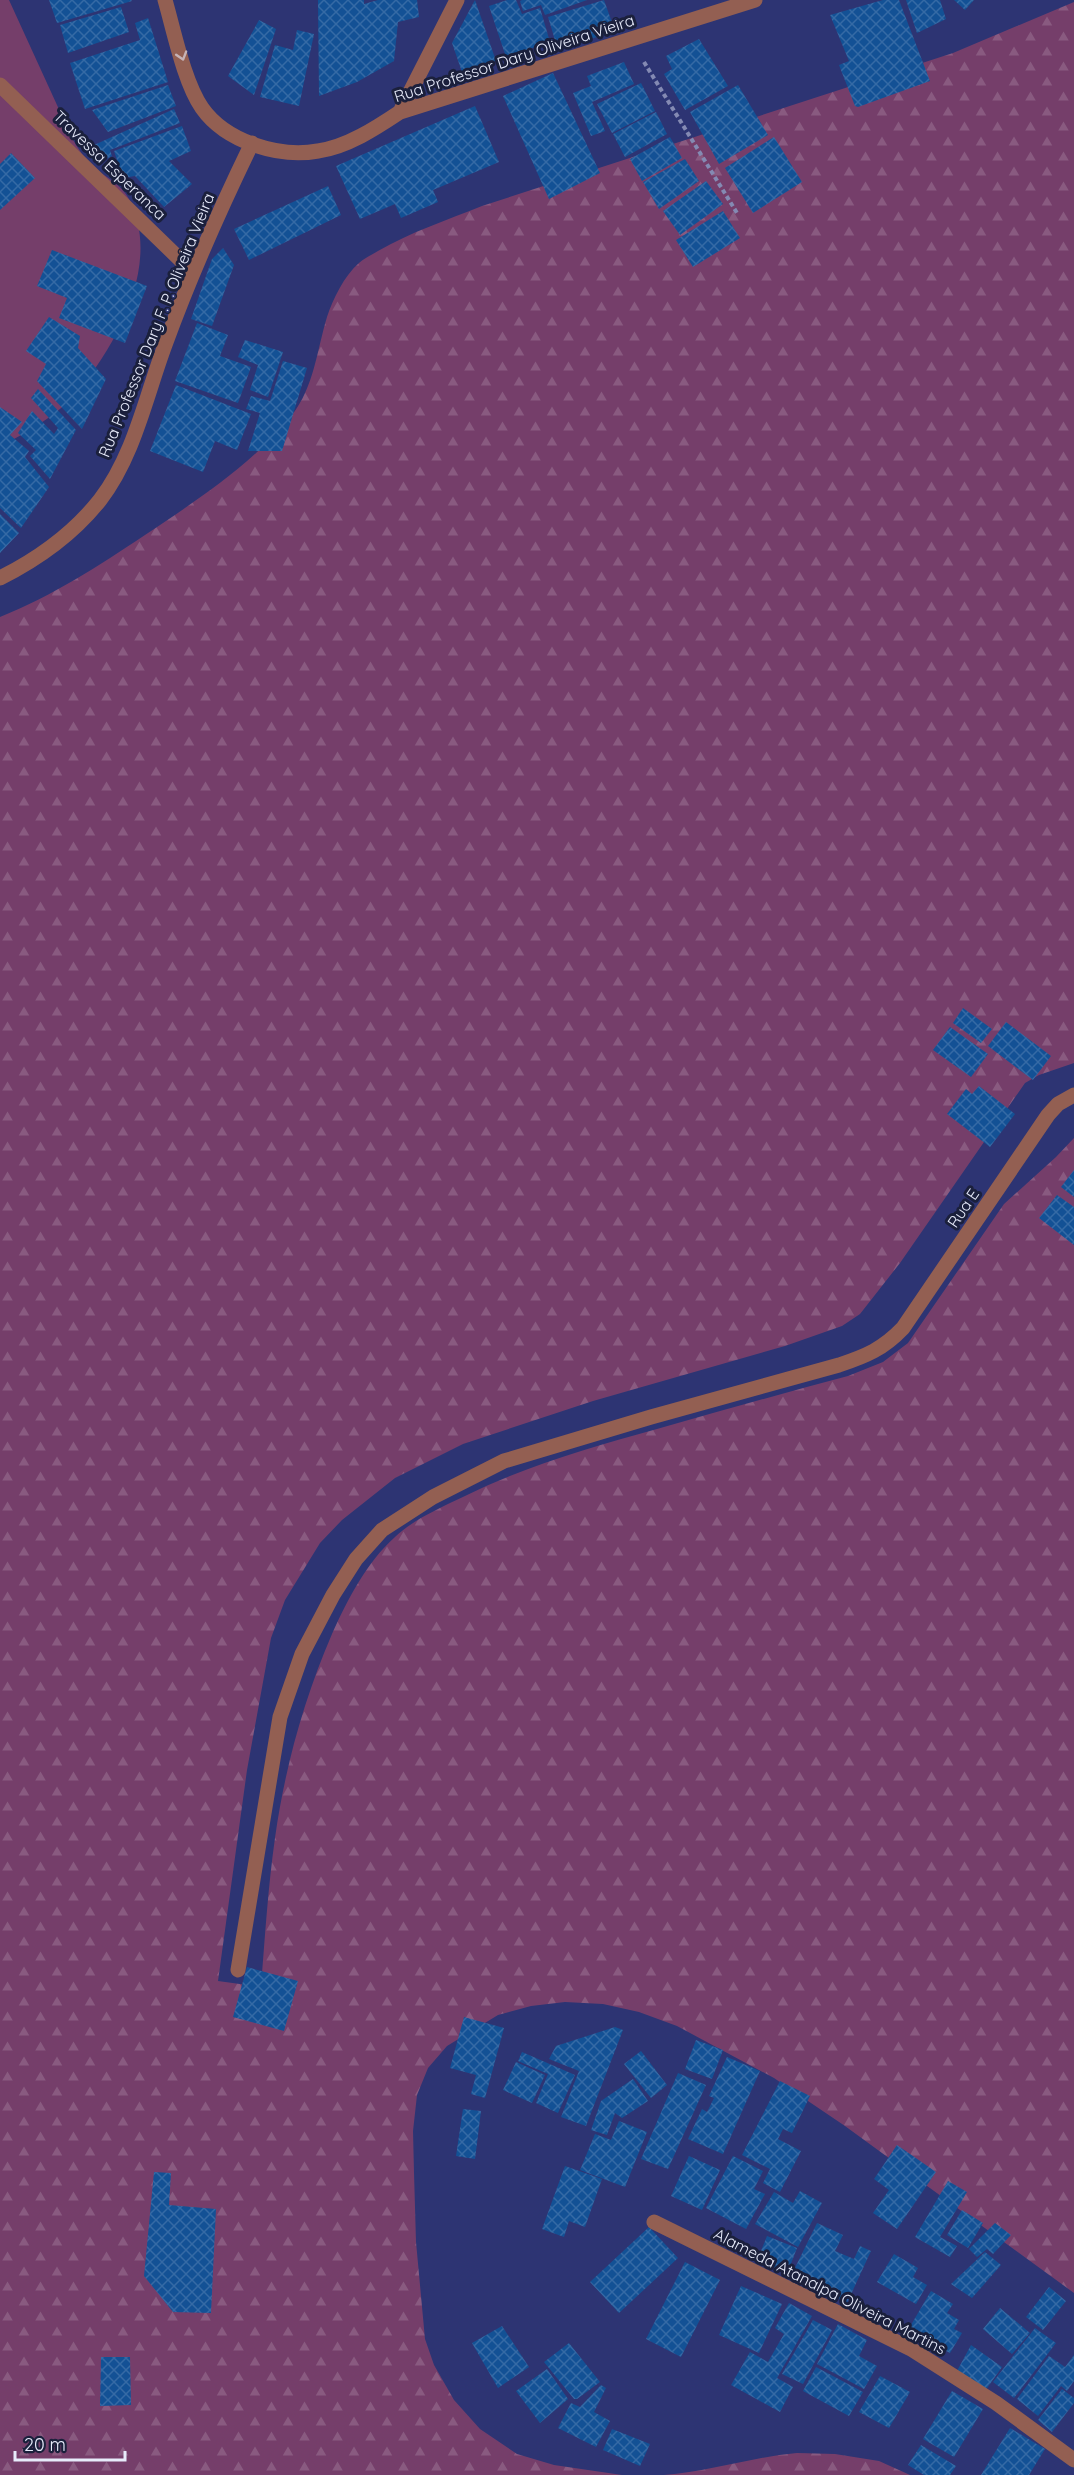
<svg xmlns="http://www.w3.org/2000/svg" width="1074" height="2475" font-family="Quicksand,sans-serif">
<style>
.grass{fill:#753e6a}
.forest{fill:url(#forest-firs)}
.building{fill:url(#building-cross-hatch)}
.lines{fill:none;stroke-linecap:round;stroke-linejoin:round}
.path{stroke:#848ab3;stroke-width:4;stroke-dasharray:4.5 3;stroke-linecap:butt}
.minor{stroke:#935f52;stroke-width:15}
.oneway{stroke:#c5b3b7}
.labels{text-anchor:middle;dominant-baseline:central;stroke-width:6;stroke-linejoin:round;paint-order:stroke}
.street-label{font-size:16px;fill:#e7ebfb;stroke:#1b203c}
</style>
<defs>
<pattern id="forest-firs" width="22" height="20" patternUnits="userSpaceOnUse" patternTransform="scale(1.5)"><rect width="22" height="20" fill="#753e6a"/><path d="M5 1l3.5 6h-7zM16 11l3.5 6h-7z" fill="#895a80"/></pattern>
<pattern id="building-cross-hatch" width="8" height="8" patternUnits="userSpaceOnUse" patternTransform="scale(1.5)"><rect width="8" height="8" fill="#135195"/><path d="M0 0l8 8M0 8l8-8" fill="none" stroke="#356aa5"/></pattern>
</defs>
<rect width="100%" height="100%" fill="#2d3473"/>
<path class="grass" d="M0 0H9L73 140C79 149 84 159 92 166 105 177 121 184 129 199 163 264 115 349 72 398 52 419 24 433 0 447Z"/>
<path class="forest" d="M1074 2V1063L1039 1075 1025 1083 900 1263 860 1314 842 1326 785 1346 593 1401 463 1444 395 1478 342 1520 320 1543 285 1600 271 1638 247 1770 218 1981 261 1987C265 1937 268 1887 275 1838 285 1767 304 1699 332 1634 348 1599 366 1563 395 1537 414 1519 442 1507 465 1496 526 1466 592 1447 657 1429 720 1411 784 1393 848 1376L883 1362 908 1343 1004 1204 1056 1157 1074 1138V2293L845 2126 774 2078 677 2026 639 2012 603 2004 565 2002 531 2006 498 2015 447 2046 428 2068 417 2095 413 2131 414 2173 416 2242 425 2339 434 2365 454 2400 480 2429 517 2454 554 2465 622 2475H0V617C54 595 97 567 145 535 196 501 254 463 292 415 314 387 317 350 327 317 333 299 344 276 359 263 364 258 372 255 378 251 411 232 447 220 482 206L953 53Z
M797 2453 835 2454 879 2461 910 2475H664C709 2472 752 2457 797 2453Z"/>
<path class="building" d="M49 0H131L132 1 57 23Z
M318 0H364V4L378 0H417L419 17 398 22 394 61 357 82 319 96Z
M475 0 496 61 462 72 452 43Z
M507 0H516L522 14 540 8 550 42 506 57 489 6Z
M522 0H587L545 15 541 5 523 11 520 1Z
M604 0 615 31 558 50 548 17Z
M883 0H899L930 81 858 107 855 106 839 65 849 61 830 15Z
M906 0H940L946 19 917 33Z
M954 0H974L965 10Z
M121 7 129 32 68 53 60 25Z
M148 18 168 82 85 109 70 63 140 40 135 23Z
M259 20 276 29 254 95 228 76Z
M297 30 314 34 299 106 260 97 275 45 293 50Z
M699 39 728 86 685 110 664 74 672 69 666 56Z
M624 62 634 84 592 102 605 131 591 136 573 93 591 86 587 76Z
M553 73 600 173 549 199 503 96Z
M641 83 655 111 612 133 597 104Z
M168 85 176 106 108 132 92 110Z
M738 85 768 135 719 164 690 112Z
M475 106 499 162 433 190 438 202 401 218 395 204 360 219 336 166Z
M174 109 180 123 110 150 112 156 97 164 83 150Z
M656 112 667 134 625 157 613 134Z
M182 126 191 151 169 161 192 184 164 207 135 176 123 178 114 151Z
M670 137 682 158 642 181 630 159Z
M774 137 802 182 753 213 725 168Z
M11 153 35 178 0 210V164Z
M685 159 699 181 659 209 643 182Z
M706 181 723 204 680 235 663 211Z
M328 186 341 215 249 260 234 229Z
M723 211 740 238 693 267 676 240Z
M223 248 234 265 212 326 191 319 212 259Z
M52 250 147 286 125 343 59 318 67 298 37 286Z
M49 317 80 336 78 348 106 379 82 429 37 381 46 364 26 351Z
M197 323 228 335 220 356 251 367 238 403 175 381Z
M245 340 283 352 268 397 250 390 258 365 238 357Z
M283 361 307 368 282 451H248L260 413 246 409 251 396 270 401Z
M176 385 251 414 237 450 215 441 203 472 150 451Z
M38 389 76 430 50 479 30 456 36 450 18 433 32 411 54 434 58 428 31 398Z
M0 407 22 422 10 435 29 451 25 457 49 487 21 528 0 508Z
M0 514 19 533 0 553Z
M963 1008 992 1029 981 1043 953 1023Z
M1006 1022 1051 1056 1033 1080 988 1046Z
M950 1027 988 1054 971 1077 933 1050Z
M979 1086 1015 1114 990 1147 947 1114 966 1089 972 1094Z
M1074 1170V1197L1061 1187Z
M1057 1195 1074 1207V1245L1039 1218Z
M247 1967 298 1981 284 2031 233 2017Z
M464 2017 504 2028 485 2098 471 2094 476 2075 450 2068Z
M615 2027 623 2030 586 2126 561 2117 579 2071 549 2059 556 2046Z
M696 2040 723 2050 712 2079 685 2069Z
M641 2051 667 2085 651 2098 624 2064Z
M522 2052 575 2075 558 2113 536 2103 548 2074 518 2061Z
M727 2057 760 2071 723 2154 688 2139 702 2109 707 2112 714 2098 709 2096Z
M516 2062 545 2075 532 2103 503 2090Z
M678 2073 706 2085 668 2169 641 2159Z
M633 2079 648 2101 622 2118 615 2113 607 2135 591 2130 601 2101Z
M780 2081 810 2096 792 2133 783 2129 778 2139 801 2151 780 2192 763 2183 770 2169 742 2155Z
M463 2109 481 2111 475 2159 456 2156Z
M619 2121 647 2132 625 2187 580 2170 595 2134 611 2140Z
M897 2145 936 2172 897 2229 873 2213 889 2190 874 2179Z
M689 2156 720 2170 702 2210 671 2196Z
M733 2156 763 2171 754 2189 765 2194 746 2229 706 2208Z
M565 2166 602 2179 585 2227 569 2221 564 2237 542 2229Z
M154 2172 171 2173 169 2205 216 2209 211 2313 173 2312 144 2276Z
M948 2181 967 2192 940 2237 957 2246 950 2257 915 2237Z
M800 2191 822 2203 798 2247 755 2224 774 2192 793 2203Z
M962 2210 983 2223 968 2248 947 2235Z
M817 2223 843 2235 835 2251 854 2259 860 2246 871 2251 847 2303 791 2276Z
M995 2223 1011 2235 993 2254 987 2249 977 2257 969 2249Z
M649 2227 678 2258 619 2313 590 2282Z
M767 2236 797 2248 787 2274 757 2261Z
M985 2252 1001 2265 972 2298 951 2284Z
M894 2254 918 2268 913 2277 927 2285 916 2304 877 2282Z
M685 2262 720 2280 681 2357 646 2339Z
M741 2286 782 2304 759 2353 719 2335Z
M1049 2287 1066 2301 1043 2330 1026 2317Z
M931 2291 953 2304 947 2313 959 2320 954 2329 962 2333 950 2353 908 2330Z
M789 2303 812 2316 777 2378 793 2387 780 2412 731 2385 750 2352 768 2362 784 2334 775 2328Z
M1000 2308 1030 2333 1012 2354 983 2329Z
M813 2320 832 2330 803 2384 782 2374Z
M838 2324 867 2340 859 2356 877 2366 864 2389 817 2364Z
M502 2326 529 2367 498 2388 472 2343Z
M1035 2328 1056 2343 1014 2398 993 2382Z
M569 2343 600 2382 577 2399H574L544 2362Z
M971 2345 1002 2367 985 2391 957 2371Z
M1074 2355V2381L1067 2391 1061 2386 1038 2416 1017 2399 1049 2356 1065 2367Z
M101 2357H130L131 2405 100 2406Z
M816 2367 863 2392 849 2416 803 2391Z
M547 2369 568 2399 540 2423 516 2391Z
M880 2376 910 2392 889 2428 859 2412Z
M601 2385 606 2388 594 2412 610 2421 596 2447 558 2428 571 2403 580 2407Z
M1062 2389 1074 2398V2403L1052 2432 1038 2420Z
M952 2391 983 2409 954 2457 923 2439Z
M1010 2428 1045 2449 1029 2475H981Z
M612 2429 650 2444 640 2466 603 2450Z
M921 2445 956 2466 950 2475H924L908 2465Z"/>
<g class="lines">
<path class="path" d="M644 62 737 213"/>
<path class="minor" d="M165 0C174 31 184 82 202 108 226 142 279 158 318 151 347 147 376 128 400 112L755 0
M0 85 193 272
M400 112 457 0
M0 578C38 559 73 534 100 500 134 456 146 396 165 345 190 276 220 209 252 143
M238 1970 280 1717 302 1654 333 1595 356 1559 382 1530 433 1497 504 1461 651 1417 839 1365C866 1356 883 1349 903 1328L1048 1115 1058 1104 1074 1095
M654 2222 911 2349 996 2403 1074 2460"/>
</g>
<defs><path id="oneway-chevron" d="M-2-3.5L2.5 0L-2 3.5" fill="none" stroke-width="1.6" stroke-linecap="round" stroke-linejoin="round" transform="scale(1.5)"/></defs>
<use class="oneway" href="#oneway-chevron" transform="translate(182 56) rotate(73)"/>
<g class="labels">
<g class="street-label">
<text transform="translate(514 58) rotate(-18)">Rua Professor Dary Oliveira Vieira</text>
<text transform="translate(110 165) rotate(44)">Travessa Esperanca</text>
<text transform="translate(156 325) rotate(-68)">Rua Professor Dary F. P. Oliveira Vieira</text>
<text transform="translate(963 1208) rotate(-56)">Rua E</text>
<text transform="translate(830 2291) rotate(27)">Alameda Atanalpa Oliveira Martins</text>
</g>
</g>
<path d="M15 2451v9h110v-9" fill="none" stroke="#e7ebfb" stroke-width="3"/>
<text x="24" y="2451" font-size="18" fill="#e7ebfb" stroke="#1b203c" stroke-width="4.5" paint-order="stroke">20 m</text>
</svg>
